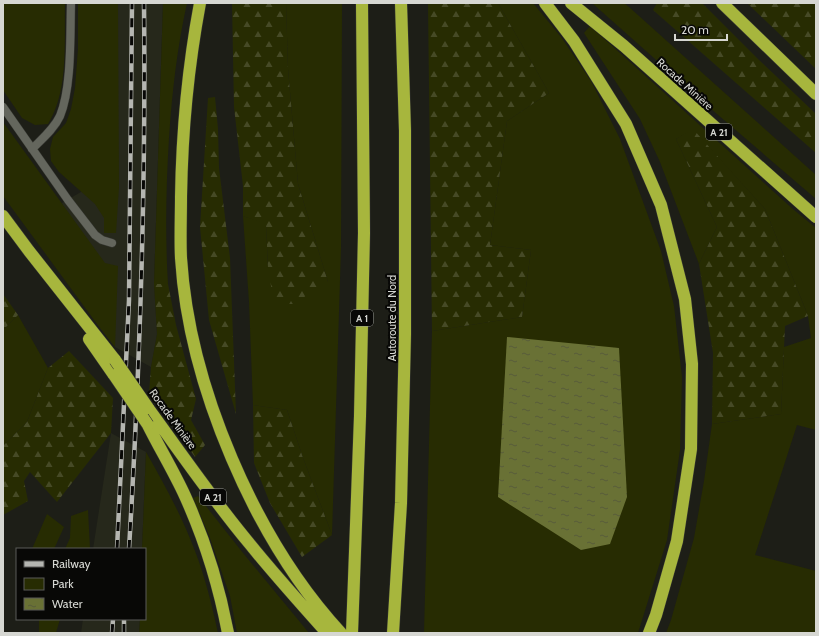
<svg xmlns="http://www.w3.org/2000/svg" width="819" height="636" font-family="Cabin,sans-serif">
<style>
.built{fill:#26281b}
.green{fill:#272c02}
.forest{fill:url(#forest-firs)}
.water{fill:url(#water-ripples)}
.lines{fill:none;stroke-linecap:round;stroke-linejoin:round}
.service-casing{stroke:#393a35;stroke-width:9}
.motorway-casing{stroke:#393a35;stroke-width:13}
.service{stroke:#64665d;stroke-width:8}
.motorway{stroke:#a7b63d;stroke-width:12}
.rail-casing{stroke:#b5b6b1;stroke-width:4.5}
.rail{stroke:#080806;stroke-width:3;stroke-dasharray:9;stroke-linecap:butt}
.motorway-bridge-casing{stroke:#393a35;stroke-width:13;stroke-linecap:butt}
.motorway-bridge{stroke:#a7b63d;stroke-width:12}
.labels{text-anchor:middle;dominant-baseline:central;stroke-width:4;stroke-linejoin:round;paint-order:stroke}
.shield{fill:#080806;stroke:#989995;stroke-width:1}
.shield-label{font-size:10px;font-weight:bold;fill:#d6d7d2}
.street-label{font-size:11px;fill:#d6d7d2;stroke:#080806}
</style>
<defs>
<pattern id="forest-firs" width="22" height="20" patternUnits="userSpaceOnUse"><rect width="22" height="20" fill="#272c02"/><path d="M5 1l3.5 6h-7zM16 11l3.5 6h-7z" fill="#464a26"/></pattern>
<pattern id="water-ripples" width="26" height="14" patternUnits="userSpaceOnUse"><rect width="26" height="14" fill="#697135"/><path d="M2 4q2-2 4 0t4 0M15 11q2-2 4 0t4 0" fill="none" stroke="#575b3a"/></pattern>
</defs>
<rect width="100%" height="100%" fill="#1d1e17"/>
<path class="built" d="M85 3H163L154 284 157 334 151 367 115 347 97 324 62 203 81 192Z
M111 433 146 452 142 549H93Z
M83 619H140L139 633H81Z"/>
<path class="green" d="M3 3H65C64 41 69 91 48 124L35 125 22 118 3 90Z
M78 3H118L119 187 116 233H104V218L95 204 59 172 51 161 50 149 53 137 66 123 71 109 75 88 78 49Z
M163 3H187C177 48 172 93 169 138 166 187 165 235 168 284H154Z
M286 3H342L341 248 332 535 303 458 287 410 253 405 249 302 243 216 266 223 268 268 328 282 298 184 288 69Z
M498 3H533L561 37 591 81 620 139 661 251 674 306 682 377 680 450 667 540 638 633H424L432 331 522 317 531 250 490 245 507 121 549 93Z
M592 3H624L629 7 816 175V199L717 114Z
M590 26 794 210 816 228V430L797 425 755 555 816 571V633H666L671 620 694 538 704 481 712 424 781 414 784 347 811 338 808 316 765 209 693 130 676 139 717 227 699 264 660 162 640 119 584 33Z
M3 122 105 263 118 266 115 347 97 324 3 196Z
M18 315 48 368 27 422 3 446V330Z
M146 452C164 484 182 516 195 551 205 577 212 605 218 633H139L140 619H145V549H142Z
M198 496 243 553 309 633H237L230 596 210 538 193 498Z
M88 510 90 549H65L70 538 71 516Z
M47 514 64 527 54 549H32Z
M39 619H60L56 633H39Z"/>
<path class="forest" d="M232 3H286L288 69 298 184 328 282 293 304H274L268 268 266 224 243 216V186L234 107Z
M428 3H498L549 93 507 121 490 245 531 250 522 317 432 331Z
M657 3H702L758 59 816 114V153L653 10Z
M747 3H816V69Z
M215 97 218 129 219 168 230 258 236 414 209 320 200 227 208 98Z
M693 129 765 209 808 316 785 326 781 414 712 424 713 353 699 264 717 227 676 139Z
M154 284H168L176 325 196 399 191 420 205 445 195 457 149 393 151 367 157 334Z
M3 294 18 315 3 330Z
M69 351 113 398 111 433 57 502 30 472 24 481 28 501 3 515V446L27 422 48 368Z
M253 405 287 410 303 458 332 535 302 557 270 503 254 463Z"/>
<path class="water" d="M507 337 619 348 627 497 610 544 581 550 498 497Z"/>
<g class="lines">
<defs>
<path id="service" d="M3 107 68 200 95 235 102 240 112 243
M32 149C42 139 54 129 60 116 72 87 70 35 71 3"/>
<path id="motorway" d="M200 3C188 67 182 132 181 197 181 217 180 238 181 258 189 385 255 540 341 633
M545 3 574 41 626 124 661 205 685 299 692 364 691 449 677 541 656 615 649 633
M571 3 624 46 816 217
M722 3 816 94
M3 216 29 251 115 360
M89 339 114 375
M148 408C181 453 213 500 249 543 274 574 301 604 327 633
M148 425C160 449 174 472 185 496 205 540 219 586 228 633
M352 633 360 416 364 233 362 3
M393 633 401 503 405 334V131L401 3"/>
</defs>
<use href="#service" class="service-casing"/>
<use href="#motorway" class="motorway-casing"/>
<use href="#service" class="service"/>
<use href="#motorway" class="motorway"/>
<defs>
<path id="rail" d="M117 549 129 300 132 3
M129 549C140 367 146 185 144 3
M112 633 113 619
M124 633V619"/>
</defs>
<use href="#rail" class="rail-casing"/>
<use href="#rail" class="rail"/>
<defs>
<path id="motorway-bridge" d="M115 360 148 408
M114 375 148 425"/>
</defs>
<use href="#motorway-bridge" class="motorway-bridge-casing"/>
<use href="#motorway-bridge" class="motorway-bridge"/>
</g>
<g class="labels">
<g class="shield">
<rect x="706" y="124" width="26" height="16" rx="3"/>
<rect x="351" y="310" width="22" height="16" rx="3"/>
<rect x="200" y="489" width="26" height="16" rx="3"/>
</g>
<g class="shield-label">
<text x="719" y="132">A 21</text>
<text x="362" y="318">A 1</text>
<text x="213" y="497">A 21</text>
</g>
<g class="street-label">
<text transform="translate(685 84) rotate(42)">Rocade Minière</text>
<text transform="translate(392 318) rotate(-90)">Autoroute du Nord</text>
<text transform="translate(173 419) rotate(54)">Rocade Minière</text>
</g>
</g>
<rect width="819" height="636" fill="none" stroke="#d6d7d2" stroke-width="8"/>
<rect x="16" y="548" width="130" height="72" fill="#080806" stroke="#5a5b58"/>
<rect x="24" y="561" width="20" height="6" fill="#b5b6b1" stroke="#5a5b58"/>
<text x="52" y="568" font-size="12" fill="#d6d7d2">Railway</text>
<rect x="24" y="578" width="20" height="12" fill="#272c02" stroke="#5a5b58"/>
<text x="52" y="588" font-size="12" fill="#d6d7d2">Park</text>
<rect x="24" y="598" width="20" height="12" fill="url(#water-ripples)" stroke="#5a5b58"/>
<text x="52" y="608" font-size="12" fill="#d6d7d2">Water</text>
<path d="M675 34v6h52v-6" fill="none" stroke="#d6d7d2" stroke-width="2"/>
<text x="681" y="34" font-size="12" fill="#d6d7d2" stroke="#080806" stroke-width="3" paint-order="stroke">20 m</text>
</svg>
